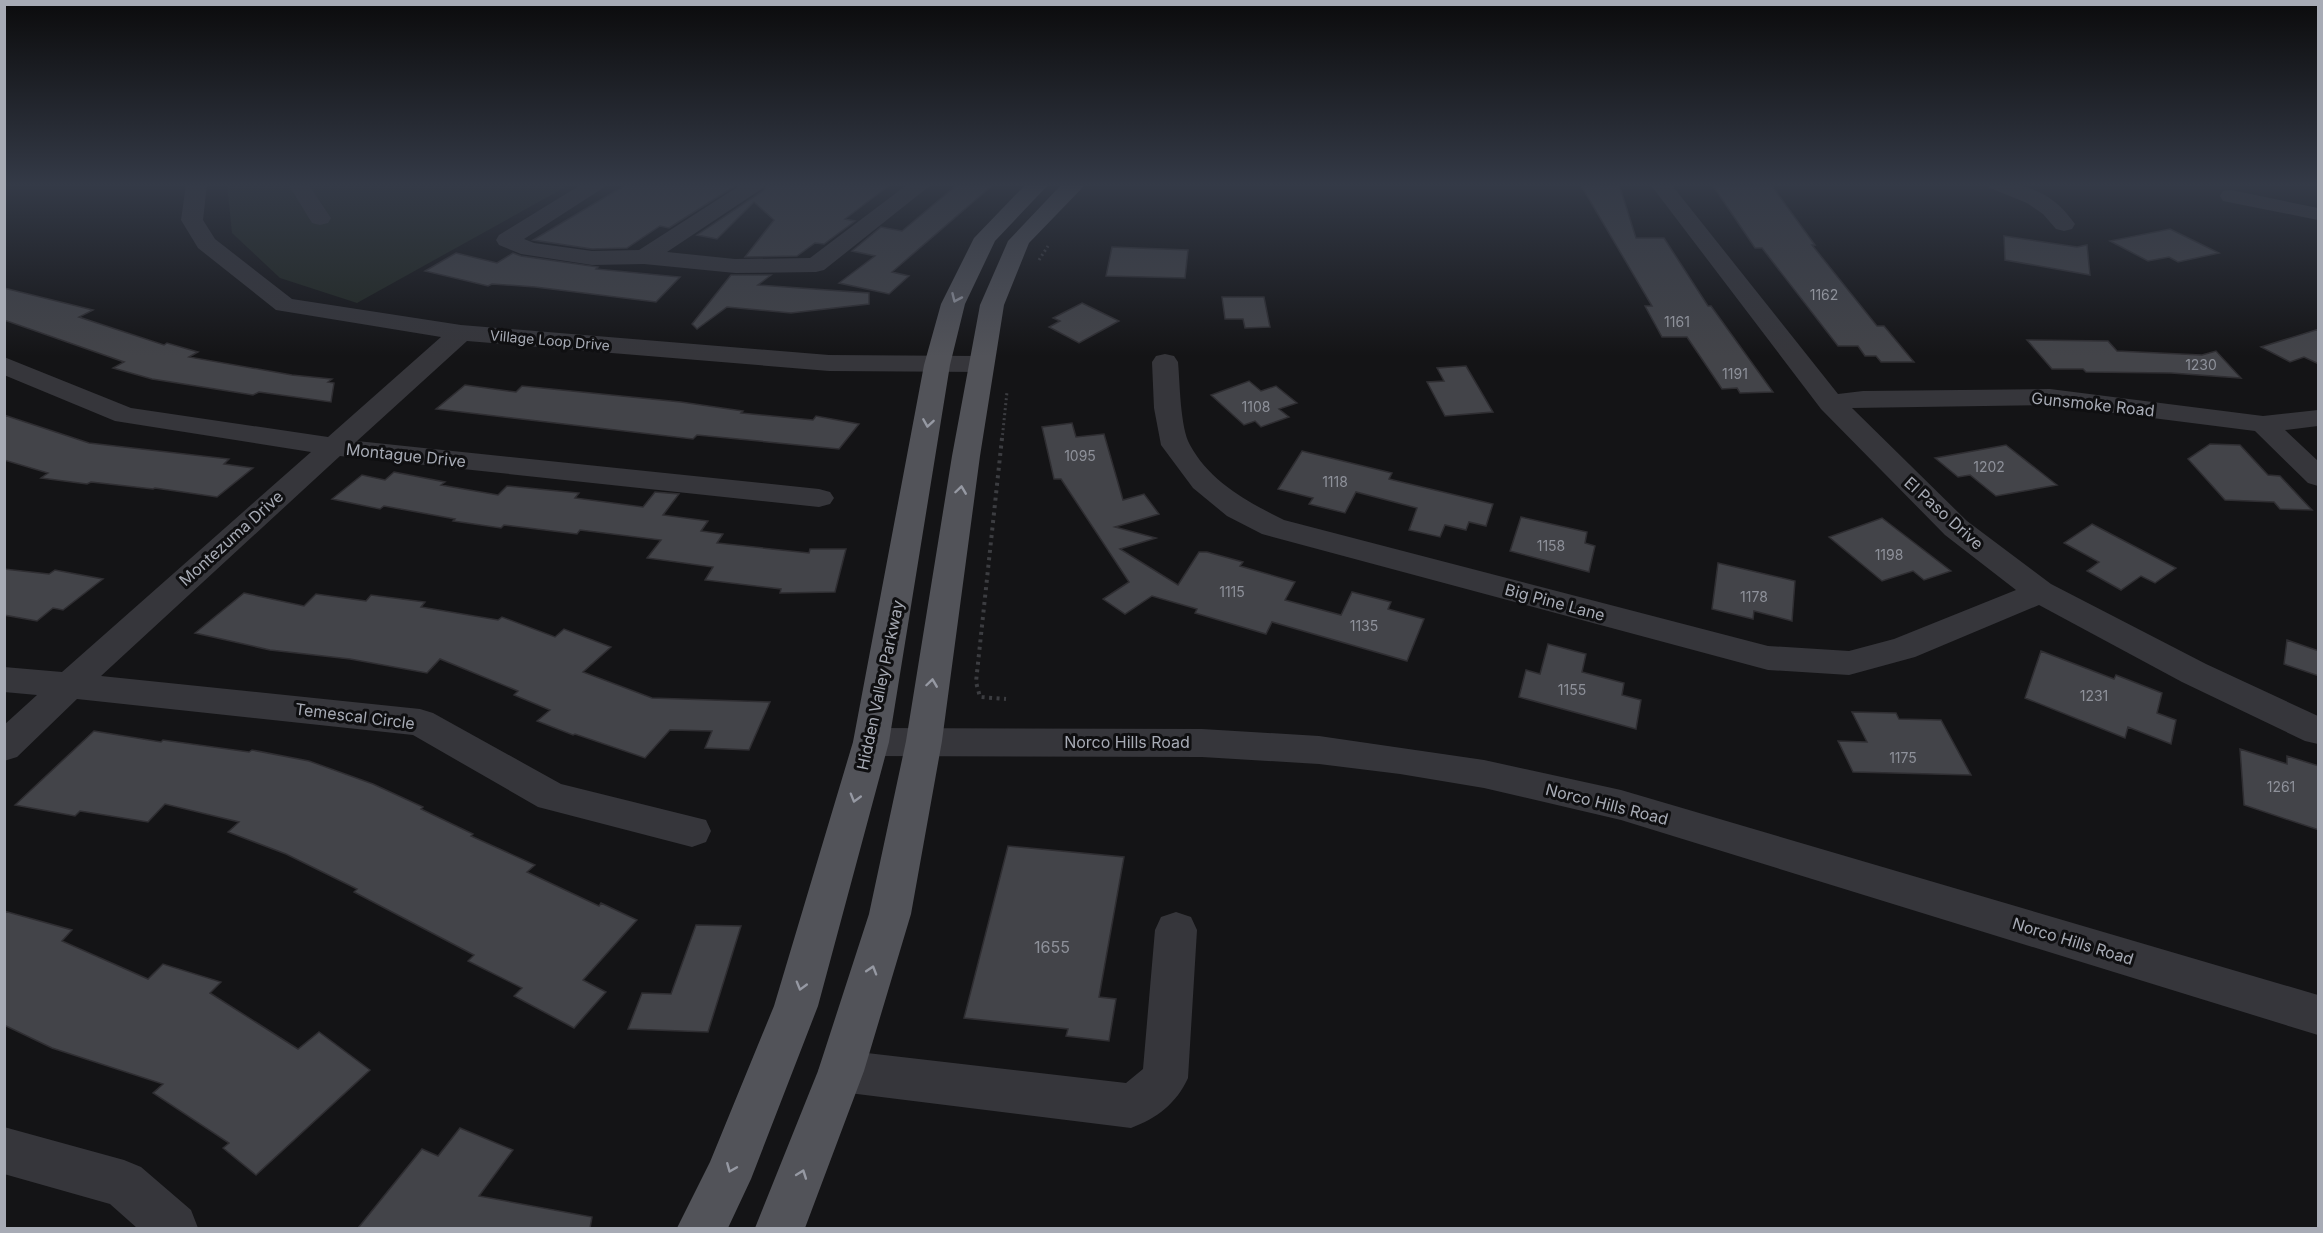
<svg xmlns="http://www.w3.org/2000/svg" width="2323" height="1233" font-family="Inter,sans-serif">
<style>
.green{fill:#212822}
.building{fill:#434449;stroke:#2f2e32;stroke-width:1.5}
.lines{fill:none;stroke-linecap:round;stroke-linejoin:round}
.path-far1{stroke:#3c3d41;stroke-width:3;stroke-dasharray:2 3;stroke-linecap:butt}
.path{stroke:#3c3d41;stroke-width:4;stroke-dasharray:3 4.5;stroke-linecap:butt}
.minor{fill:#36363b;fill-rule:evenodd}
.major{fill:#525359;fill-rule:evenodd}
.oneway{stroke:#9699a3}
.labels{text-anchor:middle;dominant-baseline:central;stroke-width:6;stroke-linejoin:round;paint-order:stroke}
.number-label{font-size:14px;fill:#8e919a}
.far-street-label{font-size:14px;fill:#a7abb5;stroke:#0f0f11}
.street-label{font-size:16px;fill:#a7abb5;stroke:#0f0f11}
.near-number-label{font-size:16px;fill:#8e919a}
</style>
<rect width="100%" height="100%" fill="#141416"/>
<path class="green" d="M227 184H571L357 303 280 278 232 233Z"/>
<path class="building" d="M627 184H738L669 228 660 226 627 248 592 249 533 240Z
M768 184H891L845 219 855 221 824 244 815 243 797 256 745 257 774 220 754 202 717 239 697 235 764 190Z
M958 184H994L892 272 909 276 889 294 839 283 875 256 852 251 881 227 902 231Z
M1580 184H1619L1636 238H1664L1708 306H1711L1773 392 1740 393 1737 388 1722 389 1687 337H1662L1645 306H1652Z
M1713 186H1772L1815 245H1812L1877 326H1884L1914 362H1881L1876 356H1865L1858 346H1838L1762 248H1755Z
M2170 229 2219 253 2178 262 2169 257 2148 261 2110 241Z
M2004 236 2077 247 2087 245 2090 275 2005 260Z
M1112 247 1188 250 1185 278 1106 276Z
M456 253 497 263 513 253 521 256 598 267 596 269 680 277 656 302 535 287 492 284 488 286 425 271Z
M731 275H771L758 285 869 293V304L791 313 727 307 697 329 692 324Z
M4 288 93 310 79 317 164 345 167 343 198 352 189 357 292 375 332 379 328 382 334 383 331 402 259 392 253 395 152 379 113 368 124 362 4 320Z
M1222 297H1264L1270 327 1245 328 1243 319H1225Z
M1082 303 1119 321 1079 343 1049 327 1060 321 1053 318Z
M2319 329V364L2304 357 2290 362 2261 347Z
M2027 340 2108 341 2117 351 2202 355 2216 351 2241 378 2171 373 2086 372 2083 369H2052Z
M1466 366 1493 412 1445 416 1427 382 1444 381 1437 368Z
M1249 381 1261 391 1276 386 1297 403 1279 409 1289 417 1261 427 1255 421 1244 425 1211 395Z
M465 385 516 392 522 386 681 402 743 411 741 413 813 420 816 416 859 424 839 449 697 435 693 439 436 409Z
M4 415 89 443 229 459 224 464 253 468 217 497 155 488 153 489 91 482 87 484 41 478 48 473 4 460Z
M1072 423 1076 437 1104 434 1123 500 1144 494 1159 514 1115 527 1156 538 1120 549 1178 585 1199 552H1207L1243 562 1240 566 1295 582 1285 600 1341 615 1352 592 1391 602 1388 609 1424 619 1407 661 1272 622 1266 634 1195 613 1197 609 1152 596 1125 614 1103 599 1129 582 1061 479H1054L1042 427Z
M2210 444 2240 445 2268 475 2280 476 2312 510 2280 509 2274 502 2225 500 2188 459Z
M2006 445 2057 485 1996 496 1970 475 1958 477 1935 458Z
M1302 451 1392 473 1389 479 1493 504 1486 526 1469 522 1466 530 1445 525 1440 537 1409 530 1417 508 1356 492 1345 513 1309 504 1313 498 1278 489Z
M394 472 445 482 441 485 498 495 507 486 579 493 575 498 643 507 655 492 679 494 663 515 708 521 701 531 723 534 717 543 809 553 810 549H846L835 592 780 593 781 589 705 580 713 567 647 558 661 540 580 530 577 534 504 525 501 528 453 521 455 519 384 506 380 509 332 499 362 475 385 480Z
M1521 517 1587 532 1585 543 1595 546 1589 572 1510 551Z
M1882 518 1951 571 1924 580 1913 571 1882 581 1829 537Z
M2092 524 2176 568 2155 583 2141 576 2121 590 2087 571 2099 562 2064 543Z
M1718 563 1795 581 1792 621 1754 611 1753 619 1712 609Z
M4 569 49 574 55 570 103 579 63 610 53 608 37 621 4 615Z
M244 593 304 606 316 594 366 601 371 595 425 602 421 607 498 620 502 617 555 637 564 629 611 647 583 672 652 698 770 702 749 750 705 748 712 731 670 730 645 758 575 734 573 735 537 721 550 710 514 695 518 691 440 659 427 673 350 659 270 650 195 633Z
M2287 640 2319 651V676L2284 664Z
M1548 644 1586 654 1582 672 1624 683 1622 695 1641 700 1636 729 1519 697 1526 670 1540 674Z
M2041 651 2114 679 2116 675 2162 693 2157 713 2176 720 2171 744 2128 727 2125 738 2025 698Z
M1852 712 1896 713 1899 719 1941 720 1971 775 1853 772 1838 741 1867 742Z
M94 731 161 742 163 740 249 752 252 750 309 761 373 784 423 807 421 809 473 834 471 836 535 865 527 872 599 906 601 903 637 920 583 980 606 992 574 1028 514 996 522 988 468 961 474 955 354 892 357 889 286 854 228 832 239 822 165 804 148 822 80 811 75 816 15 805Z
M2240 749 2287 764V756L2319 766V830L2244 805Z
M1008 846 1124 857 1099 997 1116 999 1109 1041 1066 1036 1068 1029 964 1018Z
M4 911 72 930 62 941 148 979 163 964 221 982 210 993 298 1049 319 1032 370 1070 256 1175 223 1148 229 1143 153 1093 163 1084 52 1048 4 1025Z
M696 925 741 926 708 1032 628 1029 642 993 671 994Z
M460 1128 513 1150 479 1196 592 1217 590 1228H358L422 1149 438 1156Z"/>
<g class="lines">
<path class="path-far1" d="M1039 260 1048 246
M1002 440 1007 392"/>
<path class="path" d="M1002 438 976 682 980 697 1006 699"/>
<path class="minor" d="M186 184H207L203 220 215 239 292 299 461 325 829 355 981 356 990 358 994 364 990 370 981 372 829 371 467 341 357 441 819 489 830 492 834 498 830 504 819 507 340 456 101 676 420 709 433 713 561 784 706 820 711 831 706 842 692 847 538 807 413 735 77 699 17 757 4 761V725L37 695 4 692V667L62 672 311 452 115 421 4 375V357L131 408 328 437 441 337 276 310 198 248 181 220Z
M288 184H308L331 218 328 223 320 225 312 223Z
M582 184H607L603 188 524 239 534 243 592 251 639 250 742 184H766L763 188 667 252 735 259 810 258 908 184H932L824 270 816 272 735 273 644 264 592 265 521 254 499 245 496 240 499 235Z
M1650 184H1671L1838 394 1863 391 2050 389 2263 416 2318 410V426L2285 430 2318 461V486L2308 483 2255 431 2050 405 1852 408 1967 521 2051 584 2206 664 2318 716V744L2305 741 2182 682 2039 605 1915 657 1849 675 1768 670 1262 534 1227 516 1193 488 1161 445 1154 408 1152 362 1156 356 1165 354 1174 356 1178 362C1180 383 1180 427 1190 445 1210 482 1248 502 1284 520L1768 646 1849 651 1894 639 2016 590 1945 535 1821 409Z
M1986 184C2025 182 2052 191 2075 224L2072 229 2064 231 2056 229 2043 214 2027 203 1990 188Z
M2231 190 2318 208V220L2223 201 2220 196 2223 191Z
M871 728 1202 729 1319 736 1484 760 1621 790 2318 995V1035L1621 820 1484 788 1400 774 1319 764 1202 757 871 756 858 752 853 742 858 732Z
M1176 912 1191 917 1197 930 1188 1078C1176 1104 1157 1118 1131 1128L841 1092 825 1086 818 1071 825 1056 841 1050 1126 1083 1143 1069 1155 930 1161 917Z
M4 1127 124 1160 141 1167 191 1210 198 1228H137L110 1204 4 1174Z"/>
<path class="major" d="M1026 184H1049L995 241 965 304 950 365 889 742 818 1006 751 1179 728 1228H677L710 1162 774 1006 853 742 924 365 941 304 974 238Z
M1062 184H1086L1029 243 1004 305 980 456 942 741 911 914 864 1071 805 1228H755L818 1071 869 914 906 741 952 456 980 305 1008 241Z"/>
</g>
<defs><path id="oneway-chevron" d="M-2-3.5L2.5 0L-2 3.5" fill="none" stroke-width="1.6" stroke-linecap="round" stroke-linejoin="round" transform="scale(1.5)"/></defs>
<g class="oneway">
<use href="#oneway-chevron" transform="translate(956 298) rotate(114)"/>
<use href="#oneway-chevron" transform="translate(928 423) rotate(99)"/>
<use href="#oneway-chevron" transform="translate(961 490) rotate(-82)"/>
<use href="#oneway-chevron" transform="translate(932 683) rotate(-82)"/>
<use href="#oneway-chevron" transform="translate(855 798) rotate(106)"/>
<use href="#oneway-chevron" transform="translate(872 970) rotate(-73)"/>
<use href="#oneway-chevron" transform="translate(801 986) rotate(106)"/>
<use href="#oneway-chevron" transform="translate(731 1168) rotate(112)"/>
<use href="#oneway-chevron" transform="translate(802 1174) rotate(-70)"/>
</g>
<linearGradient id="sky" x2="0" y2="1"><stop stop-color="#0b0b0c"/><stop offset="0.52" stop-color="#343a47"/><stop offset="1" stop-color="#343a47" stop-opacity="0"/></linearGradient>
<rect width="2323" height="356" fill="url(#sky)"/>
<g class="labels">
<g class="number-label">
<text x="1824" y="294">1162</text>
<text x="1677" y="321">1161</text>
<text x="2201" y="364">1230</text>
<text x="1735" y="373">1191</text>
<text x="1256" y="406">1108</text>
<text x="1080" y="455">1095</text>
<text x="1989" y="466">1202</text>
<text x="1335" y="481">1118</text>
<text x="1551" y="545">1158</text>
<text x="1889" y="554">1198</text>
<text x="1232" y="591">1115</text>
<text x="1754" y="596">1178</text>
<text x="1364" y="625">1135</text>
<text x="1572" y="689">1155</text>
<text x="2094" y="695">1231</text>
<text x="1903" y="757">1175</text>
<text x="2281" y="786">1261</text>
</g>
<g class="far-street-label">
<text transform="translate(550 340) rotate(5)">Village Loop Drive</text>
</g>
<g class="street-label">
<text transform="translate(2093 404) rotate(6)">Gunsmoke Road</text>
<text transform="translate(406 455) rotate(6)">Montague Drive</text>
<text transform="translate(1944 513) rotate(42)">El Paso Drive</text>
<text transform="translate(231 538) rotate(-42)">Montezuma Drive</text>
<text transform="translate(1555 602) rotate(15)">Big Pine Lane</text>
<text transform="translate(880 685) rotate(-78)">Hidden Valley Parkway</text>
<text transform="translate(355 716) rotate(7)">Temescal Circle</text>
<text x="1127" y="742">Norco Hills Road</text>
<text transform="translate(1607 804) rotate(14)">Norco Hills Road</text>
<text transform="translate(2073 941) rotate(17)">Norco Hills Road</text>
</g>
<g class="near-number-label">
<text x="1052" y="947">1655</text>
</g>
</g>
<rect width="2323" height="1233" fill="none" stroke="#a7abb5" stroke-width="12"/>
</svg>
